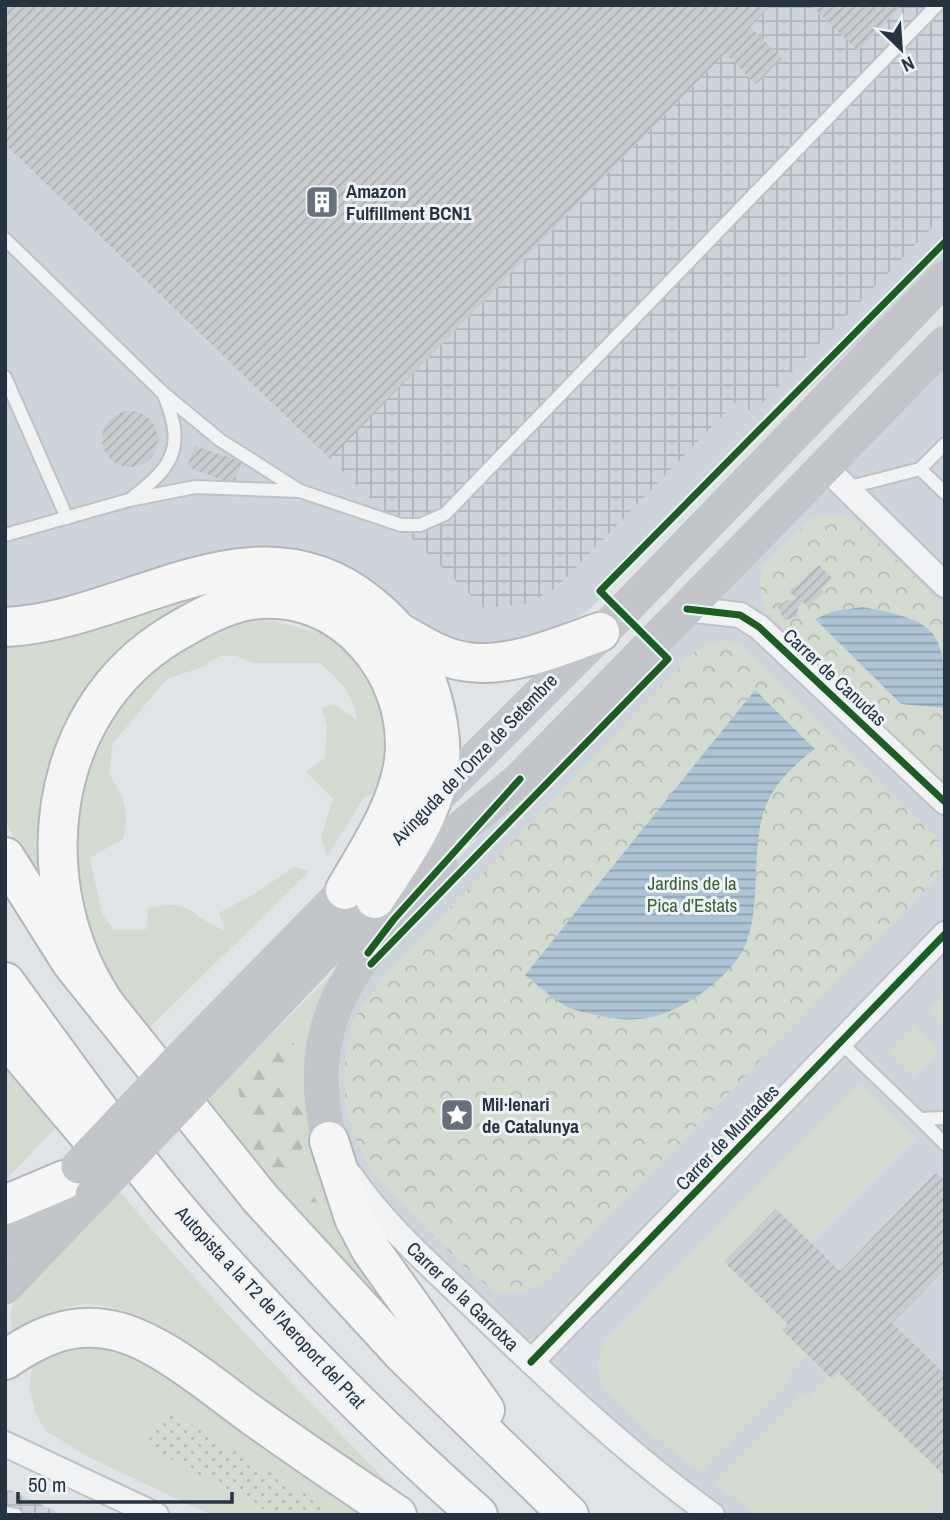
<svg xmlns="http://www.w3.org/2000/svg" width="950" height="1520" font-family="'Archivo Narrow',sans-serif">
<style>
.built{fill:#ced4db}
.industrial{fill:url(#industrial-grid)}
.grass{fill:#d3dbd1}
.forest{fill:url(#forest-firs)}
.park{fill:url(#park-crowns)}
.garden{fill:url(#garden-dots)}
.water{fill:url(#water-rules)}
.building{fill:url(#building-hatch)}
.lines{fill:none;stroke-linecap:round;stroke-linejoin:round}
.lane-casing{stroke:#bfc2c5;stroke-width:16}
.street-casing{stroke:#bfc2c5;stroke-width:28}
.highway-casing{stroke:#b3b7bc;stroke-width:42}
.lane{stroke:#f1f2f3;stroke-width:12}
.street{stroke:#f1f2f3;stroke-width:24}
.secondary{stroke:#c2c5c9;stroke-width:35}
.highway{stroke:#f5f5f6;stroke-width:38}
.secondary-bridge{stroke:#c2c5c9;stroke-width:35}
.cycleway-casing{stroke:#eef3f7;stroke-width:11}
.cycleway{stroke:#1b5e20;stroke-width:7}
.labels{text-anchor:middle;dominant-baseline:central;stroke-width:6;stroke-linejoin:round;paint-order:stroke}
.poi-label{font-size:19px;font-weight:bold;fill:#263342;stroke:#eef3f7;text-anchor:start}
.street-label{font-size:19px;fill:#263342;stroke:#eef3f7}
.park-label{font-size:19px;fill:#3f5f32;stroke:#eef3f7}
</style>
<defs>
<pattern id="industrial-grid" width="8" height="8" patternUnits="userSpaceOnUse" patternTransform="scale(1.75)"><rect width="8" height="8" fill="#ced4db"/><path d="M0 4h8M4 0v8" fill="none" stroke="#b1b6bd"/></pattern>
<pattern id="forest-firs" width="22" height="20" patternUnits="userSpaceOnUse" patternTransform="scale(1.75)"><rect width="22" height="20" fill="#d3dbd1"/><path d="M5 1l3.5 6h-7zM16 11l3.5 6h-7z" fill="#b5bcb5"/></pattern>
<pattern id="park-crowns" width="20" height="18" patternUnits="userSpaceOnUse" patternTransform="scale(1.75)"><rect width="20" height="18" fill="#d3dbd1"/><path d="M2 6a3 3 0 1 1 6 0M12 15a3 3 0 1 1 6 0" fill="none" stroke="#b5bcb5"/></pattern>
<pattern id="garden-dots" width="8" height="8" patternUnits="userSpaceOnUse" patternTransform="scale(1.75)"><rect width="8" height="8" fill="#d3dbd1"/><path d="M2 2h.1M6 6h.1" fill="none" stroke="#b5bcb5" stroke-width="1.8" stroke-linecap="round"/></pattern>
<pattern id="water-rules" width="6" height="5" patternUnits="userSpaceOnUse" patternTransform="scale(1.75)"><rect width="6" height="5" fill="#acc4d5"/><path d="M0 2.5h6" fill="none" stroke="#8ca0ae"/></pattern>
<pattern id="building-hatch" width="6" height="6" patternUnits="userSpaceOnUse" patternTransform="scale(1.75)"><rect width="6" height="6" fill="#c9cccf"/><path d="M-1 1l2-2M0 6l6-6M5 7l2-2" fill="none" stroke="#acb0b3"/></pattern>
</defs>
<rect width="100%" height="100%" fill="#e1e4e7"/>
<path class="built" d="M5 5H945V261L741 453 588 611 561 627 504 644H480L439 633 385 596 110 591 5 613Z
M945 358V1515H712L531 1362 329 1141 336 1002 376 943Z"/>
<path class="industrial" d="M771 5H811L858 50 902 5H945V214L752 413 738 400 556 588 527 604 484 608 330 459 725 53 756 84 781 59 750 27Z
M5 1490 13 1491 63 1515H5Z"/>
<path class="grass" d="M225 585 146 635 41 866 40 877H34L5 821V640Z
M269 620 324 634 366 670 379 693 387 748 384 778 375 792 364 798 327 857 321 837 333 799 306 772 325 758 327 726 321 708 334 704 357 720C354 694 339 680 320 663H253L236 656H220L200 668 167 679 113 743 109 774C125 798 130 810 123 839L90 858 102 914 114 930 147 929 148 908C193 897 187 916 225 930L219 913 254 894 294 867 310 871 144 1033 112 982 80 919 74 818 91 756 123 699 146 675 173 654 237 623Z
M338 968 322 994 310 1031 414 1335 362 1293 204 1101Z
M945 994V1028L928 1011Z
M913 1026 939 1051 914 1077 888 1053Z
M5 1059 63 1120 5 1181Z
M858 1084 916 1138 812 1243 776 1209 725 1262 788 1324 782 1330 808 1355 786 1377 790 1382 701 1472C675 1451 601 1403 598 1369 597 1357 602 1349 607 1338Z
M119 1191C210 1298 305 1399 404 1498L395 1497 150 1321C86 1296 75 1298 18 1334L12 1328 10 1316 18 1288Z
M51 1345H112L237 1421 362 1515H211L90 1458 46 1431 36 1415 29 1385 32 1370 39 1355Z
M838 1372 945 1476V1515H757L714 1483 800 1395 806 1399 829 1375 832 1378Z"/>
<path class="forest" d="M283 1031 294 1044 299 1065 290 1079 288 1096 304 1115 310 1117C308 1142 302 1154 282 1171L270 1168 253 1155 255 1122 244 1113 236 1081 244 1065Z
M313 1196C322 1208 325 1216 315 1229L304 1228 295 1218 294 1203Z"/>
<path class="park" d="M831 514 852 517 945 606V784L773 618 764 606 760 588 762 568 812 518Z
M728 640 742 647 938 838 943 864 935 880 544 1284 514 1293 495 1292 463 1266 372 1174 356 1141 345 1108V1057L353 1019 387 973 694 652 716 642Z"/>
<path class="garden" d="M167 1410 340 1515H274L145 1446Z"/>
<path class="water" d="M863 607C941 622 945 631 945 708L901 704 815 619 834 611Z
M755 690 815 749C799 761 781 777 771 795 748 835 763 897 747 941 734 977 678 1016 640 1019 619 1021 592 1015 572 1009 556 1003 539 985 525 975Z"/>
<path class="building" d="M5 5H771L750 27 782 58 756 84 725 53 330 459 5 144Z
M811 5H902L858 51Z
M102 439a28 28 0 1 1 56 0a28 28 0 1 1-56 0Z
M195 446 242 462 234 484 187 467Z
M819 565 832 578 821 589 824 592 808 607 803 602 798 607 797 617 784 620 778 607 787 600 793 601 796 598 790 592Z
M936 1173 945 1181V1269L892 1323 945 1374V1476L838 1372 832 1379 819 1366 782 1330 788 1324 724 1262 776 1209 840 1271Z"/>
<g class="lines">
<defs>
<path id="lane" d="M5 239 163 393 220 440 300 491 401 525H420L445 514 937 5
M5 377 67 518
M920 469 945 444
M846 488 920 469 945 493
M133 497C175 465 185 446 164 395
M5 535 129 500 195 487 299 491
M841 1043 920 1119 945 1118
M920 1119 945 1144
M5 1513 16 1515"/>
<path id="street" d="M826 468 945 585
M687 609 740 615 759 627 945 802
M350 1175C386 1228 436 1270 482 1315 555 1385 629 1455 712 1515
M531 1362 945 934
M5 1444 156 1515"/>
<path id="highway" d="M5 627C128 622 254 510 369 604 394 624 415 649 426 679 461 777 427 820 375 899
M399 632C421 645 443 659 468 662 511 668 560 646 600 632
M5 857 71 962 260 1198 403 1354 569 1515
M5 982C70 1071 134 1162 207 1244 292 1339 383 1431 478 1515
M109 1010C25 891 42 711 174 633 198 619 224 604 252 600 342 587 414 674 404 760 398 807 368 850 345 890
M5 1036 92 1139
M329 1141 354 1218 371 1250 485 1410
M5 1205 64 1180
M5 1360C35 1339 67 1323 105 1329 155 1335 215 1389 256 1418 302 1451 350 1483 397 1515"/>
</defs>
<use href="#lane" class="lane-casing"/>
<use href="#street" class="street-casing"/>
<use href="#highway" class="highway-casing"/>
<use href="#lane" class="lane"/>
<use href="#street" class="street"/>
<path class="secondary" d="M426 808 621 613 945 278
M181 1058 364 871
M199 1084 375 899 520 779 945 343
M329 1141C299 1012 360 956 441 867
M5 1241 64 1181
M5 1287 93 1195"/>
<use href="#highway" class="highway"/>
<path class="secondary-bridge" d="M79 1166 181 1058
M93 1195 199 1084"/>
<defs>
<path id="cycleway" d="M687 609 740 615 759 627 945 802
M368 953 394 919 520 779
M371 964 668 659 600 591 945 242
M531 1362 945 934"/>
</defs>
<use href="#cycleway" class="cycleway-casing"/>
<use href="#cycleway" class="cycleway"/>
</g>
<defs>
<symbol id="building-square" viewBox="-11 -11 22 22"><rect x="-9" y="-9" width="18" height="18" rx="4" fill="#67717c" stroke="#eef3f7"/><path d="M-4-6H4V6H1V3H-1V6H-4ZM-2.5-4.3h1.7v1.8h-1.7ZM.8-4.3h1.7v1.8H.8ZM-2.5-1h1.7V.8h-1.7ZM.8-1h1.7V.8H.8Z" fill="#fff"/></symbol>
<symbol id="sight-square" viewBox="-11 -11 22 22"><rect x="-9" y="-9" width="18" height="18" rx="4" fill="#67717c" stroke="#eef3f7"/><path d="M0-6L1.8-2.2L6-1.7L2.9 1.2L3.7 5.4L0 3.3L-3.7 5.4L-2.9 1.2L-6-1.7L-1.8-2.2Z" fill="#fff"/></symbol>
</defs>
<g fill-rule="evenodd">
<use href="#building-square" x="303" y="183" width="38" height="38"/>
<use href="#sight-square" x="438" y="1096" width="38" height="38"/>
</g>
<g class="labels">
<g class="poi-label">
<text x="346" y="191">Amazon<tspan x="346" dy="22">Fulfillment BCN1</tspan></text>
<text x="482" y="1104">Mil·lenari<tspan x="482" dy="22">de Catalunya</tspan></text>
</g>
<g class="street-label">
<text transform="translate(835 677) rotate(43)">Carrer de Canudas</text>
<text transform="translate(474 759) rotate(-46)">Avinguda de l'Onze de Setembre</text>
<text transform="translate(727 1137) rotate(-46)">Carrer de Muntades</text>
<text transform="translate(463 1296) rotate(44)">Carrer de la Garrotxa</text>
<text transform="translate(271 1307) rotate(47)">Autopista a la T2 de l'Aeroport del Prat</text>
</g>
<g class="park-label">
<text x="692" y="883">Jardins de la<tspan x="692" dy="22">Pica d'Estats</tspan></text>
</g>
</g>
<rect width="950" height="1520" fill="none" stroke="#263342" stroke-width="14"/>
<g transform="translate(901 49) rotate(155)" stroke="#eef3f7" stroke-width="5" paint-order="stroke">
<path d="M0-5L12 26L0 18L-12 26Z" fill="#263342"/>
<text y="-10" font-size="19" font-weight="bold" text-anchor="middle" fill="#263342">N</text>
</g>
<path d="M18 1492v10h214v-10" fill="none" stroke="#263342" stroke-width="3.5"/>
<text x="28" y="1492" font-size="21" fill="#263342" stroke="#eef3f7" stroke-width="5" paint-order="stroke">50 m</text>
</svg>
